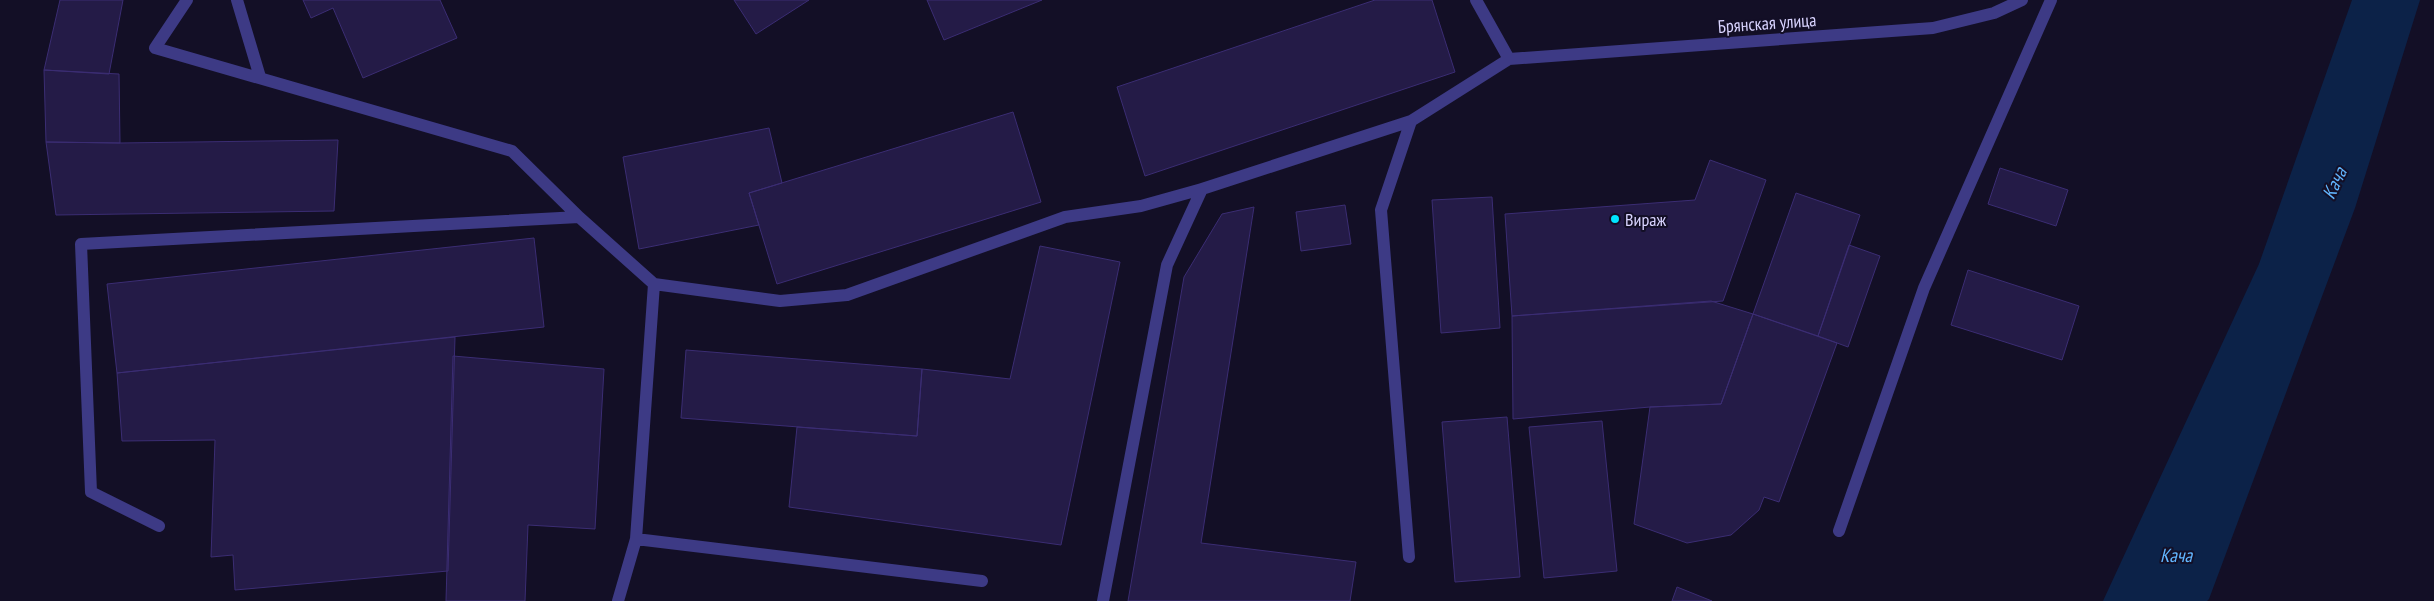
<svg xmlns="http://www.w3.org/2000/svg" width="2434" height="601" font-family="'PT Sans Narrow',sans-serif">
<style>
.water{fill:#0c2248}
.building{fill:#241b47;stroke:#3b2d73}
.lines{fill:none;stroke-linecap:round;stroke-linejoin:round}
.minor{stroke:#3d3a85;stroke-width:12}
.poi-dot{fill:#00e5ff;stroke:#130f26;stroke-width:2}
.labels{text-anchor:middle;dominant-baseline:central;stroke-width:4;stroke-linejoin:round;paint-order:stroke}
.street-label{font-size:18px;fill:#d9d4ff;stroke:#130f26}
.poi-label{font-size:18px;fill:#d9d4ff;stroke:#130f26;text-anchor:start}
.water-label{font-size:19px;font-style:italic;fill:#62b6ff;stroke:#130f26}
</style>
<rect width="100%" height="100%" fill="#130f26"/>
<path class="water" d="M2352 0H2420L2355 208 2209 599 2207 601H2103L2259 264Z"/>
<path class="building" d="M60 0H123L109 74 44 70Z
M303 0H440L457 38 363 78 333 8 311 18Z
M734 0H809L756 34Z
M927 0H1042L944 40Z
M1375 0H1432L1455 72 1145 176 1117 87Z
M44 70 119 74 120 143 46 142Z
M1013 112 1041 202 777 284 749 193Z
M769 128 782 183 749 193 759 225 639 249 623 157Z
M338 140 334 211 56 215 46 142 120 143Z
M1710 160 1766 180 1723 301 1512 316 1505 214 1695 200Z
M2000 168 2068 190 2056 226 1988 204Z
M1796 193 1860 215 1818 336 1753 314Z
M1492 197 1500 328 1441 333 1432 200Z
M1345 205 1351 244 1301 251 1296 212Z
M1254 207 1201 543 1356 562 1350 601H1128L1184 277 1222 214Z
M534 238 544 327 117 373 107 284Z
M1849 245 1880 256 1848 347 1818 336Z
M1040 246 1120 262 1061 545 789 507 797 427 917 436 922 369 1010 379Z
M1968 270 2079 306 2062 360 1951 325Z
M1711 301 1753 314 1721 404 1650 407 1513 419 1512 316Z
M1753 314 1837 343 1779 502 1764 497 1759 510 1731 535 1687 543 1634 524 1650 407 1721 404Z
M455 337 448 571 235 590 233 555 211 557 215 440 122 441 117 373Z
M686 350 922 369 917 436 681 418Z
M453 356 604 369 595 529 528 525 525 601H446Z
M1507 417 1520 577 1455 582 1442 422Z
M1602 421 1617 571 1544 578 1529 427Z
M1677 587 1712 601H1672Z"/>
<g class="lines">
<path class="minor" d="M187 0 155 48 512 151 579 217 654 284
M237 0 260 77
M1476 0 1509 59
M159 526 91 492 81 244 579 217
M1839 531 1924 288 2051 0
M636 539 982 581
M1409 557 1381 210 1411 121 1509 59 1933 28 1994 13 2022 0
M618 601 636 539 654 284 780 301 847 295 1065 217 1141 206 1202 189 1411 121
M1103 601 1167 265 1202 189"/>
</g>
<circle class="poi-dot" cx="1615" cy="219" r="5"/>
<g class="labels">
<g class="street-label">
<text transform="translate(1767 23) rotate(-4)">Брянская улица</text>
</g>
<g class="poi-label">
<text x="1625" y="219">Вираж</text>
</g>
<g class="water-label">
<text transform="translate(2334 183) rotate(-65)">Кача</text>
<text x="2176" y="555">Кача</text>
</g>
</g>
</svg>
